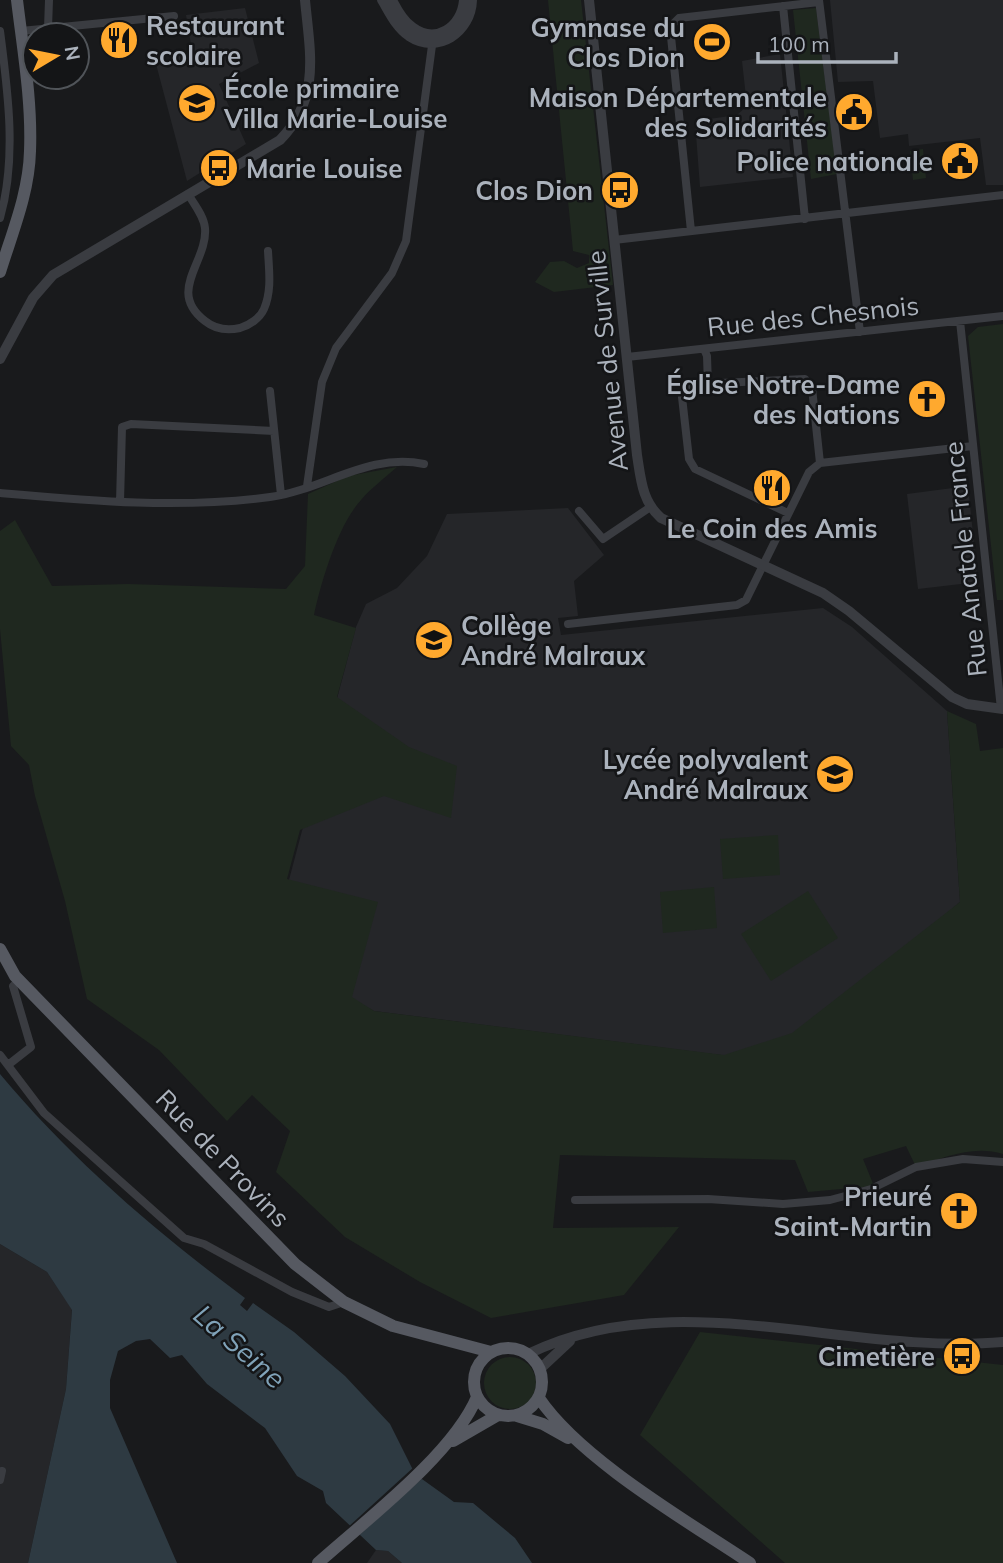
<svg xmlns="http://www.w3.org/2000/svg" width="1003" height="1563" font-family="Mulish,sans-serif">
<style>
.built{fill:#252629}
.green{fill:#1f281f}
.water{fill:#2e3a42}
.pier{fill:#191a1c}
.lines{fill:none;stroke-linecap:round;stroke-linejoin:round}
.minor{stroke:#3a3c41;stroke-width:8}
.tertiary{stroke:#3a3c41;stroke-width:10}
.primary{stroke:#565961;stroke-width:12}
.labels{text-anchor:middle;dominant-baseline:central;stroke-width:5;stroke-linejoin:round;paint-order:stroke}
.poi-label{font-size:26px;font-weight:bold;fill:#abb2bc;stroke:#141517;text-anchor:end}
.street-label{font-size:26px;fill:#abb2bc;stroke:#141517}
.water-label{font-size:28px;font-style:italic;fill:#80a3b9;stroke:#141517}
</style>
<rect width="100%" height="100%" fill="#191a1c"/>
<path class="built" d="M830 0H1003V185H986L980 138 909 146 908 134 880 138 873 81 838 82Z
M245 8 259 63 219 84 246 144 187 181 156 64 192 51 186 15Z
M780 54 793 177 700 187 695 121 737 115 747 106 742 61Z
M968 486 978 582 918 589 907 494Z
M568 508 604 555 574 581 578 616 558 618 561 635 823 608 852 627 947 711 960 902 776 1062 374 1011 352 999 276 929 356 627 366 604 397 588 427 556 447 514Z
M0 1244 47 1272 72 1309 66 1389 28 1563H0Z
M376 1550 388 1551 402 1563H367Z"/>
<path class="green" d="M548 0H581L613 285 554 292 535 282 550 262 564 261 577 268 589 263V255L573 251Z
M816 8 837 174 811 179 793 10Z
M923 149 926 178 913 180 910 151Z
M1003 324V600H997L968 336 978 327Z
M397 467C385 478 371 488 361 500 338 525 321 582 314 615L356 628 337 697 409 747 457 766 451 818 384 796 300 830 287 879 378 902 352 997 374 1011 724 1055 792 1033 960 902 947 711 976 724 980 751 1003 748V1154C973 1145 945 1157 916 1167L906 1146 863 1159 874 1186 808 1192 795 1160 560 1155 553 1228 679 1227 624 1295 491 1318 420 1282 345 1237 276 1172 290 1131 252 1095 227 1121 159 1050 87 999 65 901 35 796 29 765 11 746 0 629V531L15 520 52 586 128 584 286 589 305 566 308 494 348 476Z
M778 835 780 875 723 879 720 839Z
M714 887 717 928 663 933 660 892Z
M808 891 838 938 771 981 741 934Z
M700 1332 1003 1365V1563H785L640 1435Z
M484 1383a26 26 0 1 1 52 0a26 26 0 1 1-52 0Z"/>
<path class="water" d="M0 1074C71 1159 156 1232 245 1298L240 1305 247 1311 253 1303 294 1332 345 1376 390 1424 415 1474 454 1502 473 1503 515 1538 532 1563H402L388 1551 376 1550 326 1503 323 1491 297 1476 265 1428 207 1384 182 1355 170 1358 150 1339 136 1341 118 1351 110 1380V1408L177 1563H28L66 1389 72 1310 47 1272 0 1244Z"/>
<path class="pier" d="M415 1466 425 1476 357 1537 347 1528Z"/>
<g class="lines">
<path class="minor" d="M819 0 860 332
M783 6 805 219
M48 28 49 0
M0 31C8 92 17 159 0 218
M21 31 174 16
M188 194C194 204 204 216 205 228 208 262 166 291 205 321 215 329 227 331 240 328 250 325 260 318 264 309 272 290 269 271 268 251
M691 231 670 27 679 18 819 2
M614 240 1003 195
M960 321 1001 709
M704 349 707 356 708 386
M627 357 1003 316
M270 391 281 495
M307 486 322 382 336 348 392 273 406 241 433 38
M0 493C91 501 180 509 270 497 323 490 369 452 424 464
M120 502 122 427 131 424 274 431
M579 511 603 539 649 508
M788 513 695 469 689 459 682 397 689 389 720 383 805 379 812 388 820 463 973 446
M568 624 737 605 746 600 809 472 820 463
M0 1055 44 1113 184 1238 204 1244 292 1292 329 1307 344 1302
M8 1065 31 1047 13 986 19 980
M575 1200 708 1199 783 1204 830 1200 871 1189 916 1167 963 1159 1003 1162
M0 1480 2 1471"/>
<path class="tertiary" d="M382 0C390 13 396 27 409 36 438 55 471 32 472 0
M392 0C397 10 403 21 412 27 436 45 462 27 464 0
M589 0 637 455C641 480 642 501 661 518L823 593 849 611 952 697 967 704 1003 709
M0 359 33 298 53 275 280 140C321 98 310 53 305 0
M528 1354C674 1282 847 1356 1003 1342
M540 1369 570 1341"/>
<path class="primary" d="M0 272C12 233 29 193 30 151 32 101 23 50 17 0
M0 949 15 976 295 1264 344 1302 393 1326 491 1352
M474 1382a34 34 0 1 1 68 0a34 34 0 1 1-68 0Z
M539 1398C580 1459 687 1521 750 1563
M517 1416 543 1424 568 1438
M453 1441 498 1415
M318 1563C366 1520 453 1454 477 1397"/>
</g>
<defs>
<symbol id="restaurant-disc" viewBox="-11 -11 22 22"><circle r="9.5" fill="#ffa92e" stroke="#141517"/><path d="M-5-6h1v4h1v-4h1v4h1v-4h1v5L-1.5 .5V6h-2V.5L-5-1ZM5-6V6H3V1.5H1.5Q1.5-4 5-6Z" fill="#111"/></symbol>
<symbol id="stadium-disc" viewBox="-11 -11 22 22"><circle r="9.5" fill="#ffa92e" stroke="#141517"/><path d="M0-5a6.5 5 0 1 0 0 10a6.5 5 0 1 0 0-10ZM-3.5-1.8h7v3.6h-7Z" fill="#111"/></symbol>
<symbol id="school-disc" viewBox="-11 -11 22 22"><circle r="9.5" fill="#ffa92e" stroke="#141517"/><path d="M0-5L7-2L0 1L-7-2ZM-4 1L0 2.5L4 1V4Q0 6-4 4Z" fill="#111"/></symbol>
<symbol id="civic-disc" viewBox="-11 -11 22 22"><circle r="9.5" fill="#ffa92e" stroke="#141517"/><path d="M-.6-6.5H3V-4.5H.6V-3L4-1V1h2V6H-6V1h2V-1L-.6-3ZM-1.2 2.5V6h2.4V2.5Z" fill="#111"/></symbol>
<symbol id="bus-disc" viewBox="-11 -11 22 22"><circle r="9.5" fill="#ffa92e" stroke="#141517"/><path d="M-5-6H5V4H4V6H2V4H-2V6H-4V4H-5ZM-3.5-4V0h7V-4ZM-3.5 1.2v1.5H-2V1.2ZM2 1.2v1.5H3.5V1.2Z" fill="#111"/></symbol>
<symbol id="church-disc" viewBox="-11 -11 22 22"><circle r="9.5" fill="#ffa92e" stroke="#141517"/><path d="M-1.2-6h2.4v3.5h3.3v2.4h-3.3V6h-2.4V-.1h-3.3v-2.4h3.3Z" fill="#111"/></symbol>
</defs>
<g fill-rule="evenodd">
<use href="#restaurant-disc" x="97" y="18" width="44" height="44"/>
<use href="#stadium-disc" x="690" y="20" width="44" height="44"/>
<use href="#school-disc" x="175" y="81" width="44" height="44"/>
<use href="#civic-disc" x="832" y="90" width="44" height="44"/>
<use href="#civic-disc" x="938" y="139" width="44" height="44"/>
<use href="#bus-disc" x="197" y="146" width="44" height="44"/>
<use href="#bus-disc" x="598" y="168" width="44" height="44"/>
<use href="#church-disc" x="905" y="377" width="44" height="44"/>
<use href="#restaurant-disc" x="750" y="466" width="44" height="44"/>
<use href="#school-disc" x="412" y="618" width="44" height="44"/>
<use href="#school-disc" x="813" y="752" width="44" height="44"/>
<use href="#church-disc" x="937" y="1189" width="44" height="44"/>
<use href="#bus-disc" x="940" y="1334" width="44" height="44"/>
</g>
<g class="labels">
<g class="poi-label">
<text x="146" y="25" text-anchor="start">Restaurant<tspan x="146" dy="30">scolaire</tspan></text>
<text x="685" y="27">Gymnase du<tspan x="685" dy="30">Clos Dion</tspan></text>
<text x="224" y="88" text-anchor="start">École primaire<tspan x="224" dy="30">Villa Marie-Louise</tspan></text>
<text x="827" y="97">Maison Départementale<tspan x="827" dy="30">des Solidarités</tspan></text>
<text x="933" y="161">Police nationale</text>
<text x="246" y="168" text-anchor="start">Marie Louise</text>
<text x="593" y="190">Clos Dion</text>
<text x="900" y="384">Église Notre-Dame<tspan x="900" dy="30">des Nations</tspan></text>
<text x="772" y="528" text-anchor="middle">Le Coin des Amis</text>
<text x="461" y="625" text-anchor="start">Collège<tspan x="461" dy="30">André Malraux</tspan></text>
<text x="808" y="759">Lycée polyvalent<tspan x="808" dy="30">André Malraux</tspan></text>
<text x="932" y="1196">Prieuré<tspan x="932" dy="30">Saint-Martin</tspan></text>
<text x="935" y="1356">Cimetière</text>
</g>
<g class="street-label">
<text transform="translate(813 316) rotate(-6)">Rue des Chesnois</text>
<text transform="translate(607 361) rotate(-96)">Avenue de Surville</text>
<text transform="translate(965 559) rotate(-96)">Rue Anatole France</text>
<text transform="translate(223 1158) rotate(46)">Rue de Provins</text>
</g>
<g class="water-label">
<text transform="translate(240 1346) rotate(41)">La Seine</text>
</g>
</g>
<g transform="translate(56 56) rotate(80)"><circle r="33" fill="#141517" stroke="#505459" stroke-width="2"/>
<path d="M0-5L12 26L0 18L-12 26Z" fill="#ffa92e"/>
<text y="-10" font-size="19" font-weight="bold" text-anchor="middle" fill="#abb2bc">N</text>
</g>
<path d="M758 52v10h138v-10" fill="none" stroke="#abb2bc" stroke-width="3.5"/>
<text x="768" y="52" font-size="21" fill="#abb2bc" stroke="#141517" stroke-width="5" paint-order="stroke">100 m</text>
</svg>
